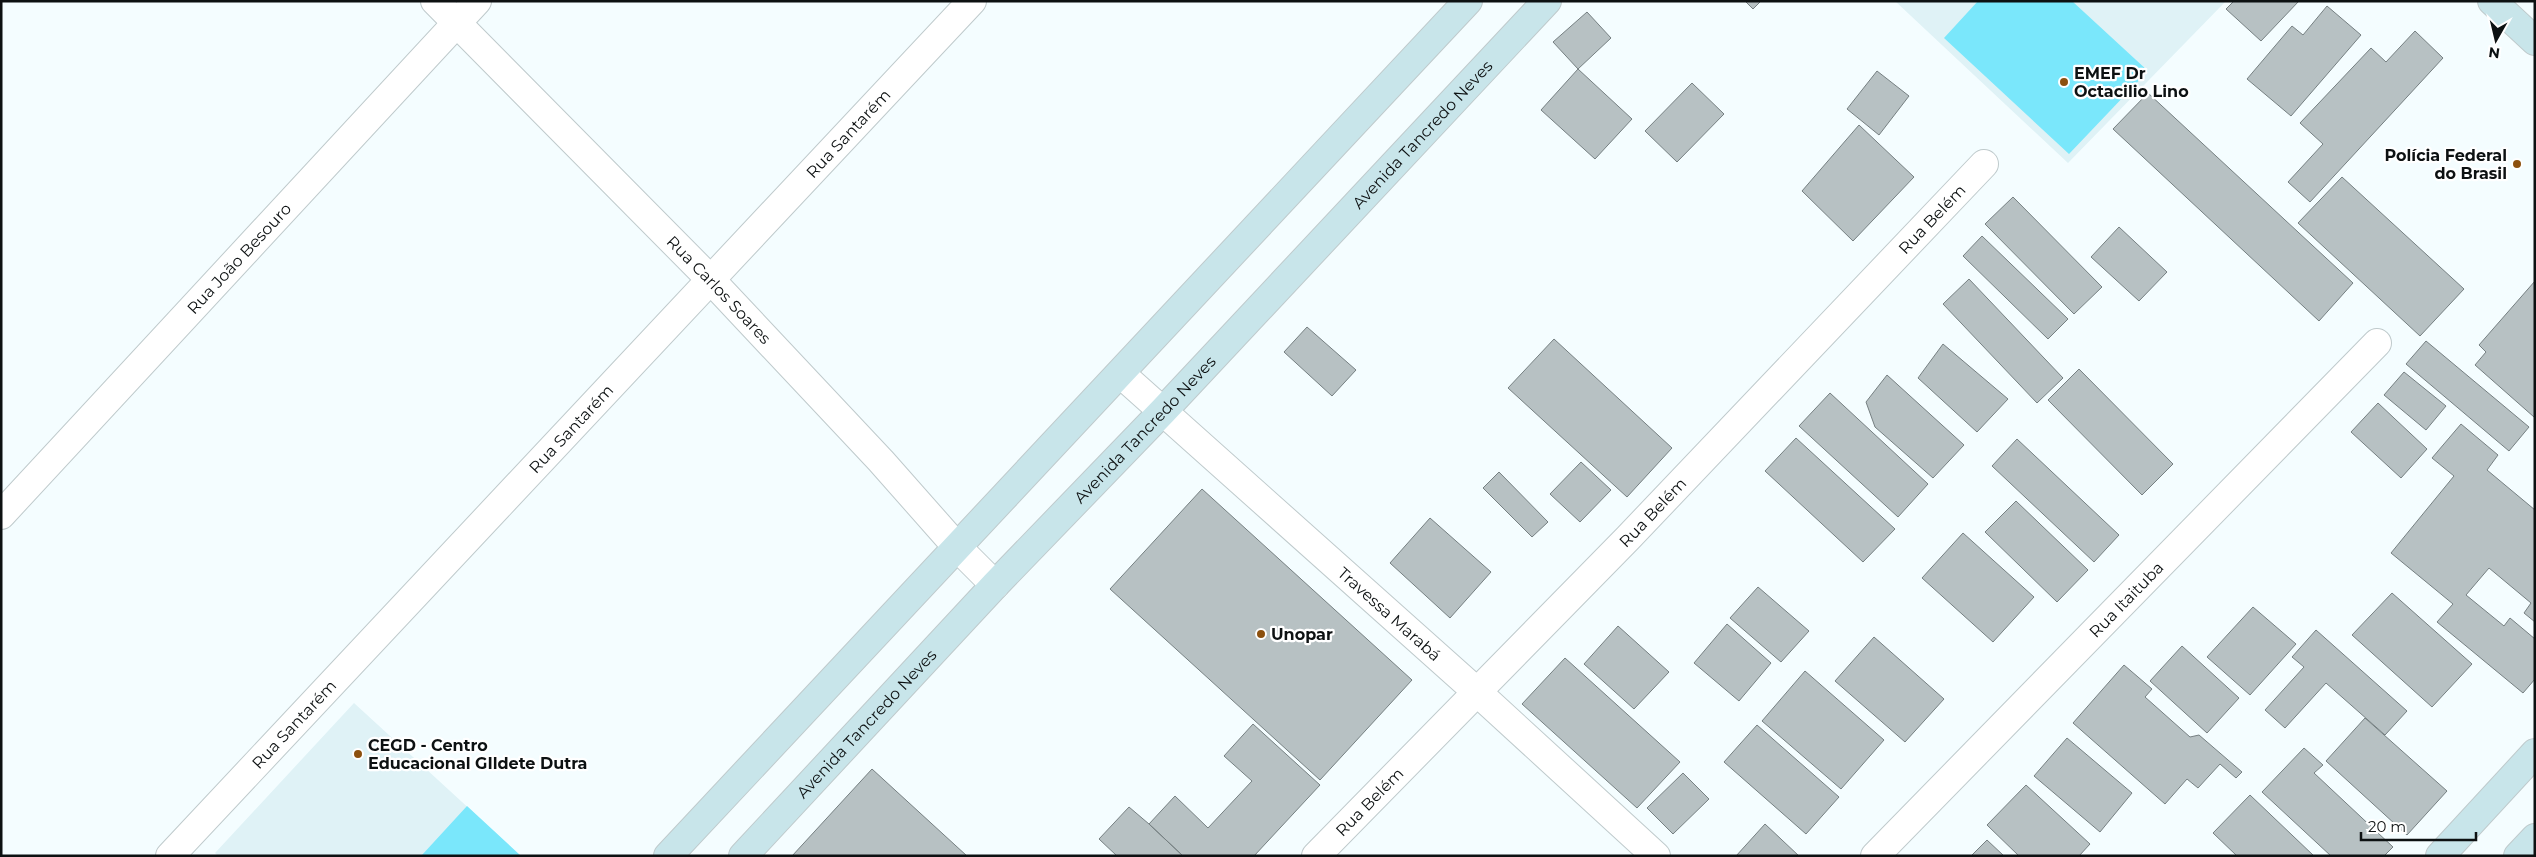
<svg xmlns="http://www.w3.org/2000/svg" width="2536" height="857" font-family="Montserrat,sans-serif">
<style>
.built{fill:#dff2f6}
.green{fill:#7ae7fb}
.building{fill:#b7c1c3;stroke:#768082}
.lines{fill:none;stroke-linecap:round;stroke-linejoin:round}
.street-casing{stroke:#bfcacc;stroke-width:30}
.secondary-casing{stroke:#bfcacc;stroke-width:30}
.street{stroke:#fff;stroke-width:28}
.secondary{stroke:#c8e5ea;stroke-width:28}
.poi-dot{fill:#8c500e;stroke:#fff;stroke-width:2}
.labels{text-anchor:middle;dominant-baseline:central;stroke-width:4.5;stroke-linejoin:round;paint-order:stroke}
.poi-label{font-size:16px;font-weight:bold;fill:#0d1112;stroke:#fff;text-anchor:start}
.street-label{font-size:16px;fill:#0d1112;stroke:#fff}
</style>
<rect width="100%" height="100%" fill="#f4fdff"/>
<path class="built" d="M1895 1H2226L2068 163Z
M354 703 521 856H218L215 853Z"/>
<path class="green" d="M1978 1H2072L2148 71 2069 154 1944 38Z
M467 806 521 856 422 855Z"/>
<path class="building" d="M1745 1H1761L1753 9Z
M2234 1H2299L2261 41 2226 9Z
M2327 6 2361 35 2291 116 2247 79 2292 26 2303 35Z
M1587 12 1611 38 1578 69 1553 42Z
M2415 31 2443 58 2310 202 2288 182 2323 144 2300 123 2371 48 2386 62Z
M1578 69 1632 119 1595 159 1541 110Z
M1877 71 1909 96 1879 135 1847 109Z
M1692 83 1724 114 1677 162 1645 131Z
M2148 93 2353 283 2319 321 2113 129Z
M1859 125 1914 177 1853 241 1802 191Z
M2342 177 2464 289 2420 336 2298 223Z
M2013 197 2102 287 2074 314 1985 224Z
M2119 227 2167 272 2139 301 2091 257Z
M1982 236 2068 319 2048 339 1963 256Z
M1969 279 2063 378 2037 403 1943 304Z
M2535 281V416L2534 417 2475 365 2486 352 2479 345Z
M1307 327 1356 370 1332 396 1284 352Z
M1554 339 1672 448 1627 497 1508 388Z
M2426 341 2529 427 2509 451 2406 364Z
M1943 344 2008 399 1977 432 1918 378Z
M2079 369 2173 464 2142 495 2048 400Z
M2404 372 2446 406 2426 430 2384 395Z
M1887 375 1964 445 1933 478 1875 427 1866 402Z
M1830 393 1928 484 1898 517 1799 426Z
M2378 403 2427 449 2401 478 2351 432Z
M2461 424 2498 455 2487 470 2535 510V622L2524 613 2531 603 2489 568 2466 595 2504 626 2510 618 2535 639V679L2523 693 2437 622 2453 604 2391 553 2454 476 2432 458Z
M1796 438 1895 529 1863 562 1765 471Z
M2017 439 2119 535 2094 562 1992 466Z
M1581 462 1611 490 1580 522 1550 494Z
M1499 472 1548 522 1532 537 1483 488Z
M1202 489 1412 680 1320 780 1110 589Z
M2016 501 2088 570 2057 602 1985 532Z
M1430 518 1491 572 1450 618 1390 563Z
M1963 533 2034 597 1993 642 1922 578Z
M1758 587 1809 631 1781 662 1730 618Z
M2392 593 2472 664 2432 707 2352 635Z
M2253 607 2296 644 2250 695 2207 657Z
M1727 624 1771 663 1739 701 1694 663Z
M1618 626 1669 672 1634 709 1584 664Z
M2316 630 2407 711 2385 735 2326 683 2285 728 2265 710 2304 667 2292 657Z
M1874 637 1944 699 1905 742 1835 681Z
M2182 646 2239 698 2207 733 2150 681Z
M1565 658 1680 762 1637 808 1522 704Z
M2124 665 2152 689 2145 697 2190 737 2199 735 2242 772 2236 778 2220 764 2198 788 2187 779 2165 804 2073 723Z
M1805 671 1884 740 1841 789 1762 721Z
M2365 718 2447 791 2407 835 2326 761Z
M1253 724 1320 785 1254 856H1183L1149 824 1175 796 1208 828 1252 781 1224 756Z
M1757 725 1839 797 1806 834 1724 762Z
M2067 738 2132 793 2100 832 2034 776Z
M2304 748 2323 765 2314 773 2393 847 2384 856H2331L2262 792Z
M872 769 967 856H792Z
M1683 773 1709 799 1673 834 1647 808Z
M2026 785 2090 844 2079 856H2019L1987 825Z
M2250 795 2314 856H2237L2213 833Z
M1129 807 1149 824 1183 856H1117L1099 839Z
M1765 824 1799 856H1736Z
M1987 840 2004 856H1971Z"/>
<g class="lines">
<defs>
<g id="street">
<path id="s1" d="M435 1 710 279 881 461 957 547 995 585"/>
<path id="s2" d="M1121 374 1476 691 1656 856"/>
<path id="s3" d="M1 515 477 1"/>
<path id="s4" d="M170 856 972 1"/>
<path id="s5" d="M1316 856 1628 538 1984 164"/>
<path id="s6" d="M1875 856 2377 343"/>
</g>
<g id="secondary">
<path d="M2492 1 2535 41"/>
<path d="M668 856 1468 1"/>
<path id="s7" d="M743 856 995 585 1163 411 1547 1"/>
<path d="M2440 856 2535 753"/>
<path d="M2518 856 2535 838"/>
</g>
</defs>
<use href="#street" class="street-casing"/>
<use href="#secondary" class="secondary-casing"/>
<use href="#street" class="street"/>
<use href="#secondary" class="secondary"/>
</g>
<g class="poi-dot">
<circle cx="2064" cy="82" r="5"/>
<circle cx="2517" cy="164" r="5"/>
<circle cx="1261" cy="634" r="5"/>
<circle cx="358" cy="754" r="5"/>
</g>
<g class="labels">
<g class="poi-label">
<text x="2074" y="73">EMEF Dr<tspan x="2074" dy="18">Octacilio Lino</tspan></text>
<text x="2507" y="155" text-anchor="end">Polícia Federal<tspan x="2507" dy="18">do Brasil</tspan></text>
<text x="1271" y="634">Unopar</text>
<text x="368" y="745">CEGD - Centro<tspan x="368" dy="18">Educacional GIldete Dutra</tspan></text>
</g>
<g class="street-label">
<text stroke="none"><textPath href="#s4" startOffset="991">Rua Santarém</textPath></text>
<text stroke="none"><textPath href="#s7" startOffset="991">Avenida Tancredo Neves</textPath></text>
<text stroke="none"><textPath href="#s5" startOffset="886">Rua Belém</textPath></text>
<text stroke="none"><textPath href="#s3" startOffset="350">Rua João Besouro</textPath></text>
<text stroke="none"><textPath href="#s1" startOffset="405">Rua Carlos Soares</textPath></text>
<text stroke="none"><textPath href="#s4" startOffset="586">Rua Santarém</textPath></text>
<text stroke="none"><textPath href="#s7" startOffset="586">Avenida Tancredo Neves</textPath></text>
<text stroke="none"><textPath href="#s5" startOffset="481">Rua Belém</textPath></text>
<text stroke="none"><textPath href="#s6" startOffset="359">Rua Itaituba</textPath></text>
<text stroke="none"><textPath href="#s2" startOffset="360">Travessa Marabá</textPath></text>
<text stroke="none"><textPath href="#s7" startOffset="181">Avenida Tancredo Neves</textPath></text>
<text stroke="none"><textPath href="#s4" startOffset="181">Rua Santarém</textPath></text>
<text stroke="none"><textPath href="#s5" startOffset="76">Rua Belém</textPath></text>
</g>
</g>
<rect width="2536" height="857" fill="none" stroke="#0d1112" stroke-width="5"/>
<g transform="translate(2496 40) rotate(188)" stroke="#ffffff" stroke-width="4" paint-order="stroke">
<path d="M0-4L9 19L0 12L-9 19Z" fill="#0d1112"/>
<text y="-8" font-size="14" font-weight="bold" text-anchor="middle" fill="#0d1112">N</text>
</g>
<path d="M2361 832v8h115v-8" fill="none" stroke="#0d1112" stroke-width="2.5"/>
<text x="2368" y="832" font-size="15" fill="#0d1112" stroke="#ffffff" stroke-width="4" paint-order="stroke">20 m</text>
</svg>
